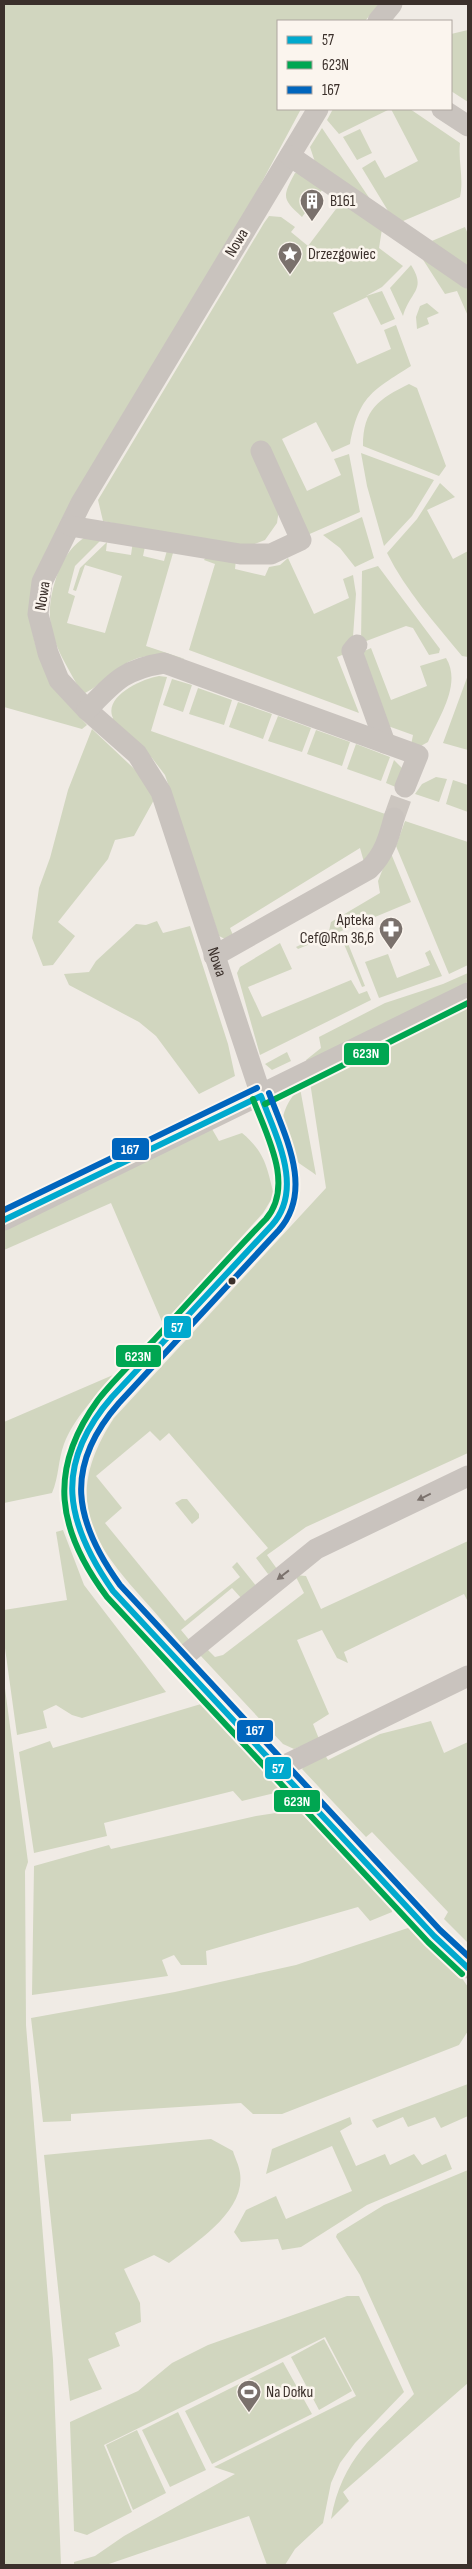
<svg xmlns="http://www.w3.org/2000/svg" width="472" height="2569" font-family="'Sofia Sans Condensed',sans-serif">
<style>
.green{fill:#d1d6bf}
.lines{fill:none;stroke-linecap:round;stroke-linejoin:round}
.minor-tunnel{stroke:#ccc6c0;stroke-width:21;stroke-dasharray:21 11;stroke-linecap:butt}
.minor{stroke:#c9c3be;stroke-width:21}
.bus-1-casing{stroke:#fbf5ee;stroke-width:10}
.bus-2-casing{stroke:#fbf5ee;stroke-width:10}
.bus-3-casing{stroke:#fbf5ee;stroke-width:10}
.bus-1{stroke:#00a9ce;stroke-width:6}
.bus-2{stroke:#00a651;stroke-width:6}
.bus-3{stroke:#0065bd;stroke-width:6}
.oneway{fill:#7b726d}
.bus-dot{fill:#3b302b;stroke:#fbf5ee;stroke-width:2}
.labels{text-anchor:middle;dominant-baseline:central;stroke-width:5;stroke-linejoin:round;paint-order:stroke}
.poi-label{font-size:16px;fill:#3b302b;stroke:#fbf5ee;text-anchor:start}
.street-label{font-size:16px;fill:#3b302b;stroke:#fbf5ee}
.line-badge{stroke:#fbf5ee;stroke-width:2}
.badge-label{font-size:14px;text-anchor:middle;font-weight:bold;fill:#fff}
</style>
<rect width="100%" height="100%" fill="#f0ebe5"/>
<path class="green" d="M4 4H379L365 21H278V109H301L30 615C36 667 53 687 87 725L82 729 4 707Z
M468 30V102L451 91V34Z
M333 109H390L339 134 327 120Z
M391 109H410L460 143C458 161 464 179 460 197L396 224 362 168 375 160 385 178 418 161Z
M322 128 372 202 316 165 310 147Z
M360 129 372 153 357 160 343 137Z
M295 173H301L325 186 302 217C282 199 282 197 295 173Z
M348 202 382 229 379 248 403 266 382 287 366 296 382 291 395 319 381 325 367 297 333 313 357 364 391 349 384 330 396 325 411 366C372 391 359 396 350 444L332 452 316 422 282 439 307 491 341 475 334 459 349 454 360 512 305 536 279 509 277 523 265 540 241 549 103 521 98 500 264 223 269 216 281 217 295 227 291 232 308 246 336 209Z
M465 227 468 234V273L427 243Z
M420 255 468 288V316L457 291 445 294Z
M411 265C427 290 410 291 403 316L390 288Z
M427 303 439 313 427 318 429 324 417 329 416 317 420 306Z
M409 384 417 388 446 466 439 476 363 446C363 409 379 399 409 384Z
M361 453 434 480 412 516 384 546 367 486Z
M440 483 455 497 427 510 453 559 468 551V657L462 656C435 623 406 591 387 553L417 519Z
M362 517 374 558 355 567 340 548 323 535Z
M87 536 101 540 75 566 68 593 75 596 67 623 105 633 122 576 85 565 76 591 73 590 80 568 107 542 106 551 131 555 133 541 146 542 143 556 164 561 168 547 173 553 146 646 185 659C151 654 138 652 111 674 102 681 95 688 85 693L79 688C54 643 40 624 58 572 64 557 73 544 87 536Z
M208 554 236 559 235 569 265 576 269 567 280 565 288 558 314 614 349 598 343 579 353 575 356 594 352 651 337 657 359 713 189 650 215 564 204 560Z
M378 566 440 649 439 653 429 655 413 628 406 626 361 643 362 571Z
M371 648 391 700 427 686 420 666 446 658C462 684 439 717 428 742L419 747 411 745 413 735 388 726 360 653Z
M468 675V750L443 743Z
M159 676 167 677 151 731 388 815 379 844 364 862 360 848 230 928 235 940H227L219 936 165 775 152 758 111 721 113 718C103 697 141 679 159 676Z
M172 679 192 685 183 712 163 705Z
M198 688 232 700 224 725 189 714Z
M238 702 272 714 263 739 229 727Z
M278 716 311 728 302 752 268 741Z
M92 729 145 779 155 798 134 836 115 840 108 859 58 922 75 936 53 965 43 966 32 938 39 888 50 858 68 790Z
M316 730 350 742 342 766 307 754Z
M356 744 390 757 381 781 347 769Z
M394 760 402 768 398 788 386 783Z
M436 777 447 779 439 802 415 794 422 784Z
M453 780 468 785V812L446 804Z
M405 821 468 842V965L449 974 396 846Z
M390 851 411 902 298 949 296 947 329 931 331 922 380 893 378 881Z
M157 921 163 933 190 926 228 1044 235 1076 199 1094 156 1036 139 1022 69 985 64 974 89 972 96 961 136 924 146 925Z
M345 936 365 986 362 987 341 937Z
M280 943 292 969 248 987 262 1017 351 980 359 994 367 991 371 1000 260 1055 237 973 240 967Z
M430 950 442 976 379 998 365 962 388 954 397 978 430 965 425 953Z
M468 973V982L307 1063 306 1060 321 1048 319 1037 385 1003 443 984Z
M468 1004V1453L306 1527 267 1555 277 1569 268 1574 256 1558 268 1548 169 1433 160 1441 150 1431 96 1476 122 1508 105 1523 185 1621 240 1577 232 1567 237 1562 257 1587 242 1599 232 1588 181 1630 191 1642 184 1647C124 1569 44 1524 114 1418L326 1188 310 1082Z
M287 1052 291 1061 272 1070 265 1064Z
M300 1088 316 1175C307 1168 291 1160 286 1149 277 1126 283 1104 300 1088Z
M212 1129 219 1141 242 1133C265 1152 267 1167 274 1195L263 1213 163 1324 111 1203 4 1250V1230Z
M113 1375C96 1396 74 1418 64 1444 58 1460 59 1477 52 1493L4 1503V1422Z
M182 1499H187L199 1514V1518L192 1524 175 1503Z
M63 1530 84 1585 166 1692 82 1718 72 1715 56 1705 43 1711 47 1728 17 1735 4 1641V1610L67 1600 56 1532Z
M468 1541V1602L464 1594 344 1652 348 1663 337 1658 322 1630 297 1640 329 1714 313 1724 319 1739 294 1749 283 1744 199 1654 206 1648 215 1657 223 1655 304 1593 295 1575 306 1576 321 1609Z
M4 1681 28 1862 25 1871 26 2025 53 2360 61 2565H4Z
M201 1704 283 1791 242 1801 233 1791 104 1823 107 1836 34 1853 19 1752 50 1741 53 1748Z
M431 1721 444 1753 468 1742V1943L444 1919 448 1912 372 1832 366 1837 302 1769 307 1763 325 1755 328 1760 380 1734Z
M302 1809 391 1897 392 1912 370 1921 358 1907 206 1951 207 1965H181L174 1955 162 1960 168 1976 32 1995 34 1866 109 1845 111 1849 256 1816Z
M417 1925 447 1956 468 1987V2031L459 2045 282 2114H253L241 2103 71 2114V2121L43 2122 31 2018 175 1992 296 1965Z
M468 2084V2116L441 2128 435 2117 408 2127 403 2117 377 2128 372 2120Z
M350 2117 352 2124 340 2131 356 2166 385 2154 390 2165 414 2154 422 2165 446 2154 452 2169 367 2205 301 2247 282 2250 278 2239 241 2242 234 2232 246 2210 276 2196 286 2219 352 2191 332 2146 266 2174 272 2149Z
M211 2139 233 2151C235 2158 239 2165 240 2173 246 2211 195 2243 169 2263L154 2255 124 2269 140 2303 141 2322 115 2333 120 2346 88 2359 102 2389 70 2401 44 2155Z
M468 2170V2383L343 2492 349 2501 331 2519C342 2458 374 2436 414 2394L360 2275 336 2237 337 2234 384 2205Z
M347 2296H359L404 2392 355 2443 340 2463 331 2483 323 2523 295 2549 285 2565H267L249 2516 106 2565H74V2562L95 2556 124 2536 235 2474 214 2467 356 2396 325 2337 104 2445 132 2512 87 2535 74 2531 70 2422 138 2391 172 2363 208 2345Z
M324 2339 352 2391 319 2410 291 2357Z
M283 2362 312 2414 212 2464 185 2411Z
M178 2412 206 2470 170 2487 142 2430Z
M137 2430 166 2493 133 2510 106 2445Z"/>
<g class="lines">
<path class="minor-tunnel" d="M394 818 405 787"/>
<g class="minor">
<path d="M378 21 392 4"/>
<path id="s1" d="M318 109 81 503 42 582 38 614 48 653 59 680 87 710 137 754 161 792 241 1035 285 1167 289 1187 284 1208 273 1223C236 1265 198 1305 160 1346 142 1366 122 1384 106 1405 56 1470 65 1529 113 1591L434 1936 468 1968"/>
<path d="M442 109 468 126"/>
<path d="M290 156 468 278"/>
<path d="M70 526 240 554H271L301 540 261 451"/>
<path d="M357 645 352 651 385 743"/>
<path d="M87 710C114 682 124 669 164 663L418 755 405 787"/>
<path d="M214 956 369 869C384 855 389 837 394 818"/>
<path d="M4 1220 468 993"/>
<path d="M177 1662 316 1549 468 1476"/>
<path d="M277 1769 468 1676"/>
</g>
<defs>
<path id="bus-1" d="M261 1096C275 1135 305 1188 272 1225L112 1397C53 1465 65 1522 113 1591L434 1936 468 1968
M4 1220 261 1096"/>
<path id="bus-2" d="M253 1099C266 1134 295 1185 266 1219 228 1258 192 1299 155 1339 136 1359 115 1378 98 1400 47 1470 57 1530 107 1597L428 1942 462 1974
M265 1104 468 1003"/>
<path id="bus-3" d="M269 1093C285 1136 314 1190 279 1230L119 1403C63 1467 74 1521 120 1585L440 1930 468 1956
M4 1210 257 1088"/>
</defs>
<use href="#bus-1" class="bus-1-casing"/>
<use href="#bus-2" class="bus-2-casing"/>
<use href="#bus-3" class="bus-3-casing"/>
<use href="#bus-1" class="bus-1"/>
<use href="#bus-2" class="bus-2"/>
<use href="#bus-3" class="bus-3"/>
</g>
<defs><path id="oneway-solid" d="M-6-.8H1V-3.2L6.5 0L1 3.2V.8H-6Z" transform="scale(1.25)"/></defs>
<g class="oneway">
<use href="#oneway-solid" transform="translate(424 1497) rotate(154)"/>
<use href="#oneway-solid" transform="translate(283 1575) rotate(142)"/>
</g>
<defs>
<symbol id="building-pin" viewBox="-11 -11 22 30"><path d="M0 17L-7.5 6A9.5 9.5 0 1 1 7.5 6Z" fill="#7a716c" stroke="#fbf5ee"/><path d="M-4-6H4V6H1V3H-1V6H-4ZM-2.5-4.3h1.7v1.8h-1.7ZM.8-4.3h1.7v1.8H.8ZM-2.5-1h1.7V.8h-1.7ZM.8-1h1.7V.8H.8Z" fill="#fff"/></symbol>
<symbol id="sight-pin" viewBox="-11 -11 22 30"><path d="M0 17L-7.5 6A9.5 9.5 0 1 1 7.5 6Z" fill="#7a716c" stroke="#fbf5ee"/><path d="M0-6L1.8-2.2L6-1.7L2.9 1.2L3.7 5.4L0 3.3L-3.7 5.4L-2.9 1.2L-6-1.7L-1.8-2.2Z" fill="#fff"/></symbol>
<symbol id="pharmacy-pin" viewBox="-11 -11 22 30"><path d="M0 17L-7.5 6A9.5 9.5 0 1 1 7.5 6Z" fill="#7a716c" stroke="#fbf5ee"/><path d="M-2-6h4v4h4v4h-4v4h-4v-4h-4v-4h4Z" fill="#fff"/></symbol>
<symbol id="stadium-pin" viewBox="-11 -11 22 30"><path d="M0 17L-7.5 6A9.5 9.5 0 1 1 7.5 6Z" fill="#7a716c" stroke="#fbf5ee"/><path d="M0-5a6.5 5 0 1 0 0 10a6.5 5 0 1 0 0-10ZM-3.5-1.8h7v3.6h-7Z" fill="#fff"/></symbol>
</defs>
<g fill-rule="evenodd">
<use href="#building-pin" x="298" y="187" width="28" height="38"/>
<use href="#sight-pin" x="276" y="240" width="28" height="38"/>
<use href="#pharmacy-pin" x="377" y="915" width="28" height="38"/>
<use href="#stadium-pin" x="235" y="2378" width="28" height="38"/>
</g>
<circle class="bus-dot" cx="232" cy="1281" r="4.5"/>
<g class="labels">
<g class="poi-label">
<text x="330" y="201">B161</text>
<text x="308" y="254">Drzezgowiec</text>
<text x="374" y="920" text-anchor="end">Apteka<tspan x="374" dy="18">Cef@Rm 36,6</tspan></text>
<text x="266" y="2392">Na Dołku</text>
</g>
<g class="street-label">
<text transform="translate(237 243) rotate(-59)">Nowa</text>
<text transform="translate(43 596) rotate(-81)">Nowa</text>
<text stroke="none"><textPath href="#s1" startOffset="981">Nowa</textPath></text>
</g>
</g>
<g class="line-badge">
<rect x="343" y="1042" width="47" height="24" rx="5" fill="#00a651"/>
<rect x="111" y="1137" width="39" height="24" rx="5" fill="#0065bd"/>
<rect x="163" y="1315" width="29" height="24" rx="5" fill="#00a9ce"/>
<rect x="115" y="1344" width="47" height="24" rx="5" fill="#00a651"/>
<rect x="236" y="1719" width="38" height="24" rx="5" fill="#0065bd"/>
<rect x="264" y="1756" width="28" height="24" rx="5" fill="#00a9ce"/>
<rect x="273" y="1789" width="48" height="24" rx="5" fill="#00a651"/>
</g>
<g class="badge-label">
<text x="366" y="1058">623N</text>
<text x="130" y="1154">167</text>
<text x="177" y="1332">57</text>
<text x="138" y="1361">623N</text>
<text x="255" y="1735">167</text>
<text x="278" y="1773">57</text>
<text x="297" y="1806">623N</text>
</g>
<rect width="472" height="2569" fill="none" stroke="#3b302b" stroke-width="10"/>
<rect x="277" y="20" width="175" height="90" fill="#fbf5ee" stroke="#aea6a0"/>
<rect x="287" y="36" width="25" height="8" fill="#00a9ce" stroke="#aea6a0"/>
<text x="322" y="45" font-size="15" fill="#3b302b">57</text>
<rect x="287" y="61" width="25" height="8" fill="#00a651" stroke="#aea6a0"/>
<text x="322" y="70" font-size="15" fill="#3b302b">623N</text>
<rect x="287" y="86" width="25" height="8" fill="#0065bd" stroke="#aea6a0"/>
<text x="322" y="95" font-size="15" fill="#3b302b">167</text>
</svg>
